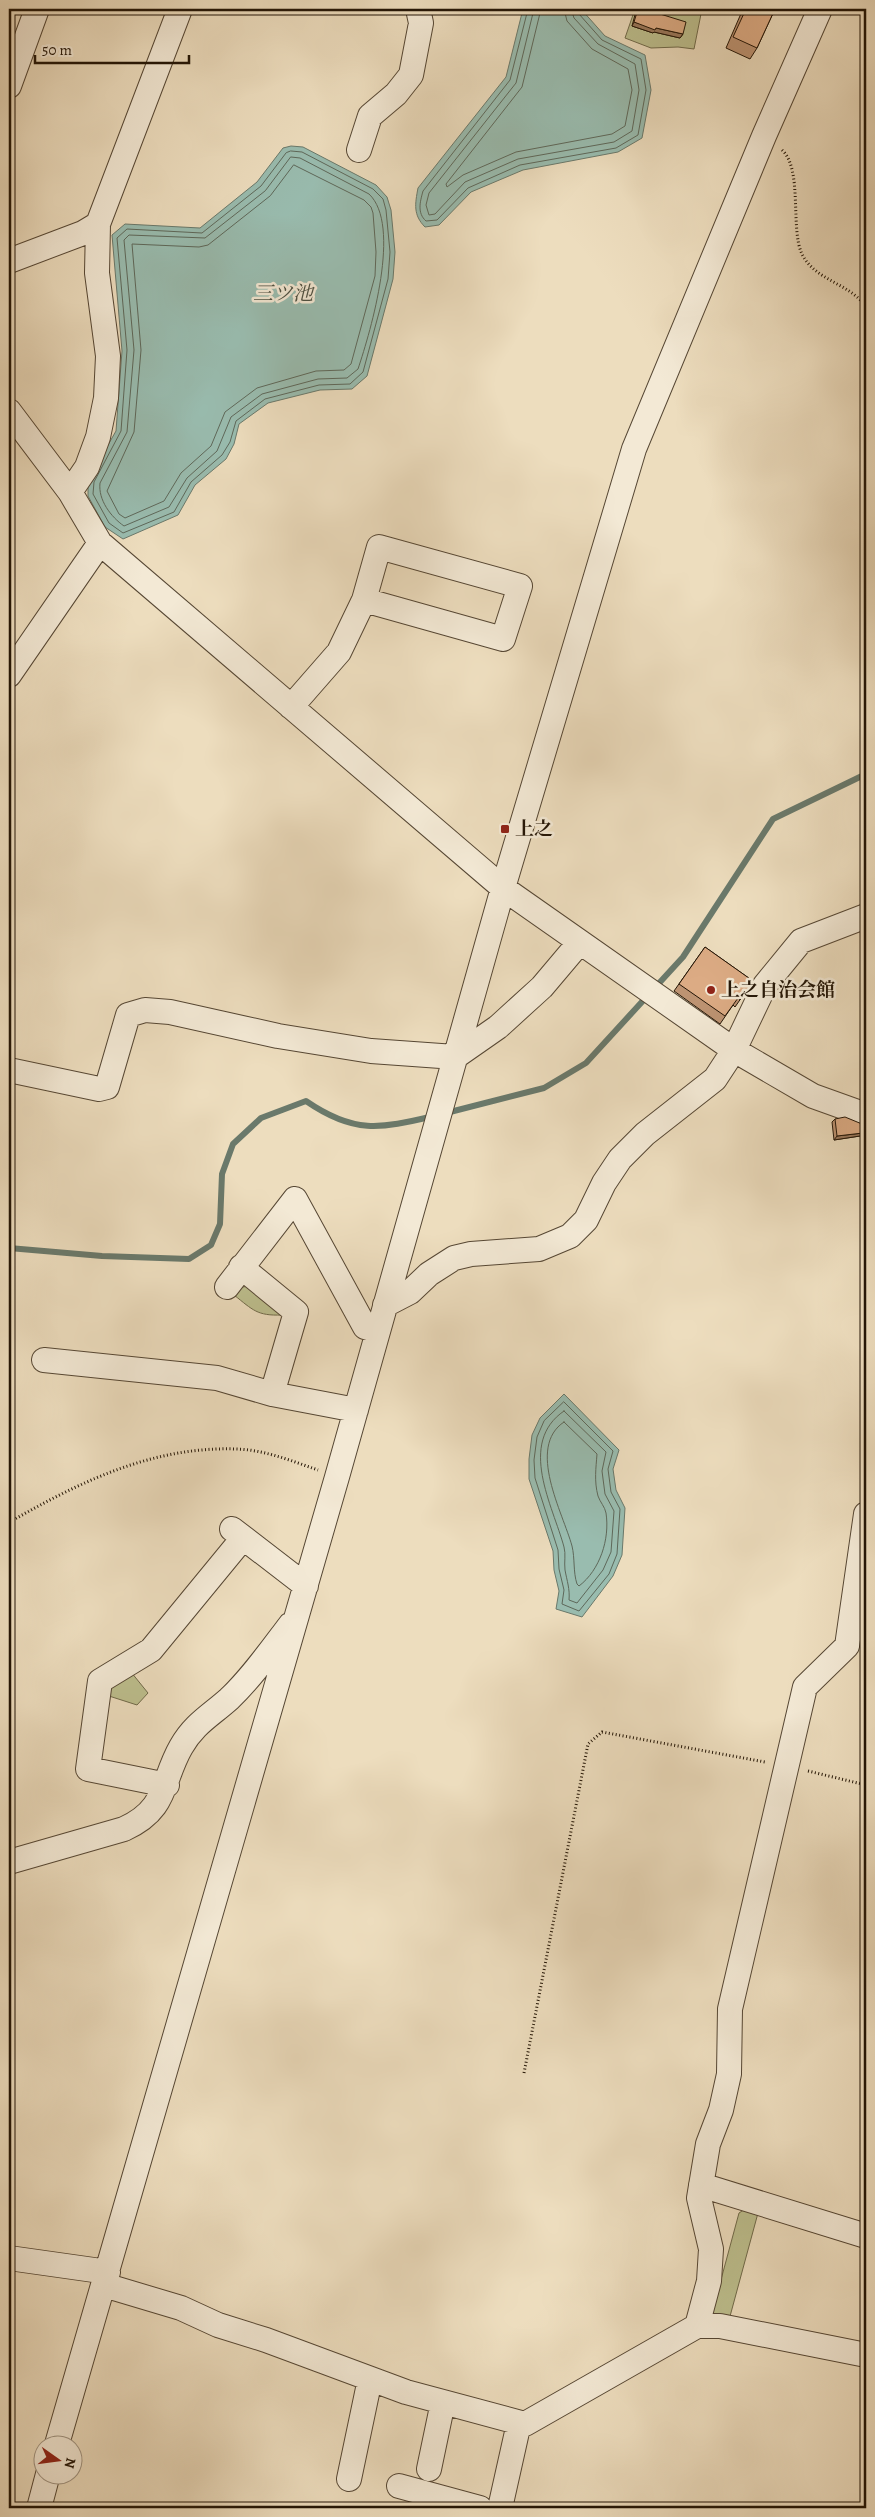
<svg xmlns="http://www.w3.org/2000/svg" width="875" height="2517" font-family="Alegreya,'Noto Serif JP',serif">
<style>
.green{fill:#bdbf8e;stroke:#706a4a}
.water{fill:#99bcaf;stroke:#6a796b}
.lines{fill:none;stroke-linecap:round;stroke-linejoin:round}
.shore{stroke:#5e685a;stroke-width:1}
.stream{stroke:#6a796b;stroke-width:6}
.minor-casing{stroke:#564734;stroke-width:26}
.path{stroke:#231506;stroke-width:3;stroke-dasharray:1 2.5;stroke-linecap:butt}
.minor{stroke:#f3e9d5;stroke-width:24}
.wall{fill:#bd9372;stroke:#231506}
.shaded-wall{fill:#9a785c;stroke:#231506}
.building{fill:#dcab84;stroke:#231506}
.poi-dot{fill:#8f2418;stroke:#f3e9d5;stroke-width:2}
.labels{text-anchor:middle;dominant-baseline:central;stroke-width:5;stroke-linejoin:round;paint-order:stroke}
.poi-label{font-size:19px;font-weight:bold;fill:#231506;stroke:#f3e9d5;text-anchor:start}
.water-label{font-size:20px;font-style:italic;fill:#4c4f41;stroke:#f3e9d5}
</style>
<rect width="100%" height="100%" fill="#edddbe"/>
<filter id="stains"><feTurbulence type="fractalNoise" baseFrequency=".004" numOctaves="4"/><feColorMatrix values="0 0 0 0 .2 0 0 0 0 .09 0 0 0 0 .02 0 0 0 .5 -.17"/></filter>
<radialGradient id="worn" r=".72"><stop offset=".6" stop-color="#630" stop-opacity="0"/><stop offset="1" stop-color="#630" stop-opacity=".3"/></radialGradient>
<path class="green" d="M635 9H702L694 49 678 47 651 48 625 38Z
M250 1286 282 1315C257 1316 253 1310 234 1295L242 1287Z
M131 1672 148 1693 137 1705 109 1696 112 1684Z
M745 2209 758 2213 729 2320 717 2319 712 2313 739 2213Z"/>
<path class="water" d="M523 9H581L605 36 645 55 651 90 642 138 618 152 523 170 471 192 439 225 425 227C413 215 415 204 418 188L506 77Z
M291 146 303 147 376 185 387 197 391 210 395 252 393 279 367 376 352 389 320 390 268 403 239 424 234 444 226 459 195 485 178 515 123 539 105 527 88 496V480L116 431 122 351 112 235 125 224 200 228 257 182 283 148Z
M564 1394 619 1450 613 1469 616 1490 625 1508 622 1555 613 1576 582 1617 556 1609 559 1591 554 1570 553 1551 529 1479V1459L532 1435 540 1418Z"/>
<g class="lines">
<path class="shore" d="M528 9 510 80 423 191C420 202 417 213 426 221L437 220 468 188 520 165 616 148 638 135 646 90 641 59 602 40 579 14 578 9
M534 9 516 83 429 193 426 205 429 215 435 214 465 182 518 159 614 142 632 131 639 90 635 64 598 44 574 18 571 9
M541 9 522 87 446 184 447 187 463 175 516 152 612 134 625 126 632 90 628 69 592 49 567 21 564 9
M291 151 302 152 373 189 383 199 386 210 390 252 388 279 363 372 350 384 319 385 265 399 236 421 230 442 222 455 191 482 174 512 123 533 109 523 93 494 94 482 121 431 127 350 117 238 127 229 202 233 261 186 286 153Z
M291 157 300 158 369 194C402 225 371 330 358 369L347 378 318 379 262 394 231 417 217 451 187 478 169 507 124 526C111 517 98 500 100 483L127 432 134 350 124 240 129 235 205 238 265 191Z
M294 165 364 200 371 207 373 213 376 252 375 276 351 364 344 370 316 371 257 388 225 412 211 446 181 473 164 501 125 518 119 514 107 491 134 432 141 350 132 244 199 247 208 245 270 196Z
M564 1402 613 1451 608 1469 611 1492 620 1509 617 1554 609 1574 579 1611 562 1604 564 1590 559 1569 558 1550 535 1478 534 1460 537 1437 544 1421Z
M564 1411 606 1452 602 1471 605 1494 614 1511 611 1552 603 1570 577 1603 569 1600C570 1589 567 1581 565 1570 564 1562 566 1554 564 1547 553 1506 517 1443 564 1411Z
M564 1422 597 1454C596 1468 594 1481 598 1496 600 1502 605 1507 606 1513 610 1539 600 1570 579 1586L577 1584C573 1572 575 1558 572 1546 563 1513 526 1447 564 1422Z"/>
<path class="stream" d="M446 1113 544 1088 586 1063 683 957 773 819 866 774
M9 1248 102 1256 189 1259 211 1245 220 1224 222 1174 233 1144 261 1118 306 1101C354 1134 379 1129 434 1116"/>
<defs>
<path id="minor" d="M9 86 37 9
M359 150 370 116 396 94 411 75 421 23 418 9
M9 261 83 233 98 224
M9 411 70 492 100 543 503 888 734 1050 813 1096 866 1115
M70 492 87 467 98 437 106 398 108 356 97 273 98 224 180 9
M9 675 100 543
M291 707 339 652 364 600 379 547 520 586 503 639 364 600
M9 1070 99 1089 107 1087 128 1015 145 1010 170 1012 278 1036 371 1051 455 1057 498 1027 542 987 580 942
M241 1267 296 1312 272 1394
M227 1287 295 1199 365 1327 378 1331
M385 1305 410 1292 429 1274 454 1258 471 1254 539 1249 570 1236 586 1220 604 1183 620 1159 645 1134 715 1079 734 1050 765 985 801 941 866 916
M44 1360 217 1378 272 1394 356 1410
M866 1514 847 1646 805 1687 730 2009 729 2074 721 2110 708 2144 699 2198 711 2249 709 2281 697 2326H720L866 2355
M232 1529 306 1586
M167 1785 88 1769 100 1681 151 1650 243 1538
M9 1862 124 1829C168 1809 161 1782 181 1747 194 1724 210 1716 229 1699 252 1677 271 1650 290 1625
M701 2185 866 2236
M9 2258 108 2272
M104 2285 181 2308 218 2325 266 2340 406 2392 525 2424 697 2326
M57 2444 337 1477 503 888 634 449 764 136 820 9
M429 2469 443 2402
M349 2479 370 2379
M399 2486 480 2508
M39 2508 48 2474
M500 2508 519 2423"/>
</defs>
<use href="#minor" class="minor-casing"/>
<path class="path" d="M782 150C803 169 790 229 802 254 815 281 850 283 866 307
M9 1520 15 1519C84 1480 155 1446 237 1449 265 1450 292 1461 318 1470
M808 1771 866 1785
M524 2073 588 1744 602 1732 765 1762"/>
<use href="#minor" class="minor"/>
</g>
<path class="wall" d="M637 9H644L683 34 680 38 654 32 653 33 632 26 636 11Z
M743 9H775L757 48 750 59 726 48Z
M705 947 753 981 735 1007 733 1005 720 1024 674 991Z
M835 1119 863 1133 860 1136 834 1140 832 1122Z"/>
<path class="shaded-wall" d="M634 22 656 28 683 34 680 38 654 32 653 33 632 26Z
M863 1133 860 1136 834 1140 837 1136Z"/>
<path class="building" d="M638 9H644L686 22 683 34 656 28 655 30 634 22Z
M746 9H775L757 48 733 37Z
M705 947 753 981 740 1000 738 998 725 1016 679 984Z
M845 1117 862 1124 863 1133 837 1136 835 1119Z"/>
<g class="poi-dot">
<rect x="500" y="824" width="10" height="10" rx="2.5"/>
<circle cx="711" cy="990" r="5"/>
</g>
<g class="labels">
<g class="poi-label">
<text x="515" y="829">上之</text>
<text x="721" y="990">上之自治会館</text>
</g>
<g class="water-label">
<text x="283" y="293">三ツ池</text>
</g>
</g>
<rect width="875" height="2517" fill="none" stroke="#edddbe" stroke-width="30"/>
<rect x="10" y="10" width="855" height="2497" fill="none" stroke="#231506" stroke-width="2.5"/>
<rect x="15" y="15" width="845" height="2487" fill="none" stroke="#231506"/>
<g transform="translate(58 2460) rotate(104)"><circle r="24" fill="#f3e9d5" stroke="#a09482"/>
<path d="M0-4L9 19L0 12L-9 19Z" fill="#8f2418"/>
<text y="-8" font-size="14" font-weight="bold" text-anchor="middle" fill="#231506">N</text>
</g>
<path d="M35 55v8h154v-8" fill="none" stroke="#231506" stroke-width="2.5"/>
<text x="42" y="55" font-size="15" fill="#231506" stroke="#f3e9d5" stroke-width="4" paint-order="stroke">50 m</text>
<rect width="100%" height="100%" filter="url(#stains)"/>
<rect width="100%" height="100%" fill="url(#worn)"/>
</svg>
